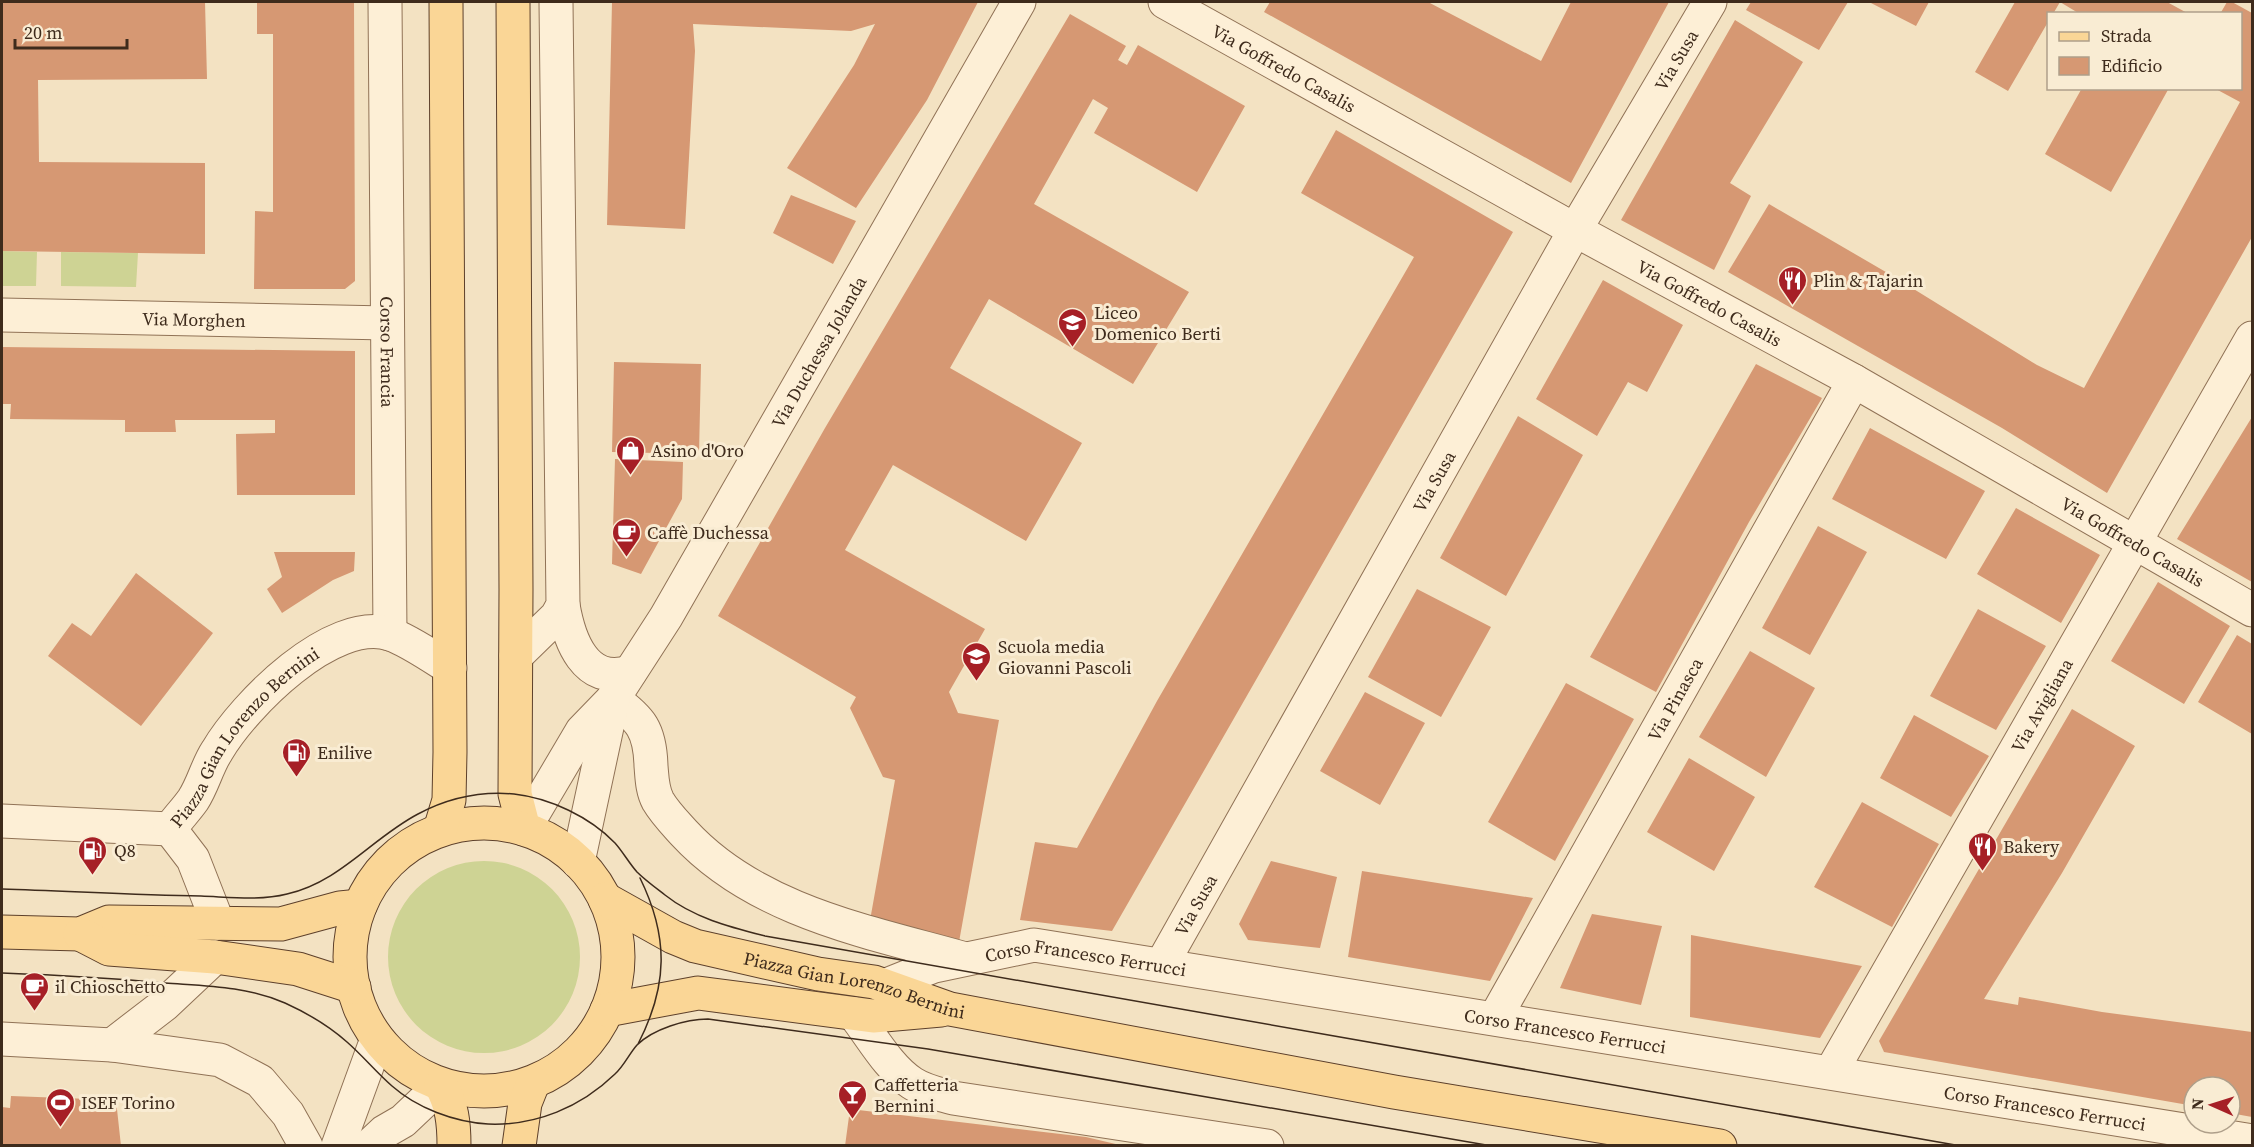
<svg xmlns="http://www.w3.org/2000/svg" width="2254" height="1147" font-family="'Source Serif 4',serif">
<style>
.green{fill:#ced394}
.building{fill:#d69873}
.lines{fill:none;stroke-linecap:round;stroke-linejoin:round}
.minor-casing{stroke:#907256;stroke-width:35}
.major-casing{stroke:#5d402b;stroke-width:35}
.minor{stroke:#fdefd6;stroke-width:33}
.major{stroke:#fad696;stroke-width:33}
.tram{stroke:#3e2b1c;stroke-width:1.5}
.labels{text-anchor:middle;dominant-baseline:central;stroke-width:6;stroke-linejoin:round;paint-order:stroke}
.street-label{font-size:18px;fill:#3e2b1c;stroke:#f9ecd3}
.poi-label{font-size:18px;fill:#3e2b1c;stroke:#f9ecd3;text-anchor:start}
</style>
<rect width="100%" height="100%" fill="#f3e2c2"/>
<path class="green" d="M2 251 37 252 36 286H2Z
M61 252 138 253 136 287 61 286Z
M388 957a96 96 0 1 1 192 0a96 96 0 1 1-192 0Z"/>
<path class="building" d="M2 2H205L207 79 38 80 39 162 205 163V254L2 251Z
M257 2H354L355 281 345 289H254L255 211 273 212V34H257Z
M612 2H978L927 100 856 208 787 168 854 65 875 24 851 31 693 24 695 51 685 229 607 225Z
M1270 2H1428L1541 61 1571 2H1669L1571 183 1264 12Z
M1751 2H1848L1819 50 1746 10Z
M1869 2H1929L1916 26Z
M2015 2H2167L2189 14H2080L2060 2 2053 14H2048V22L2008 91 1975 72Z
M2227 2H2232L2252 13V237L2107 493 2002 428 1728 272 1769 204 1891 275 2037 365 2084 388 2240 102 2214 88H2241V14H2220Z
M1070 14 1126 46 1118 60 1127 65 1138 45 1245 106 1197 192 1094 133 1108 108 1093 99 1034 204 1189 292 1133 384 989 299 950 368 1082 443 1026 541 893 465 845 550 985 629 949 692 958 713 999 720 959 942 869 926 895 780 883 777 850 708 856 697 718 616 825 428Z
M1735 20 1803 62 1730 183 1751 196 1714 270 1621 220Z
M2082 88H2169L2111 192 2045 154Z
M1336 130 1513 232 1112 931 1020 920 1035 842 1077 848 1157 701 1414 257 1301 193Z
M791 195 856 221 833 264 773 233Z
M1603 280 1683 325 1647 392 1628 382 1597 436 1536 399Z
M2 347 355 351V495H237L236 434 275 433V420H175L176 432H125V420L10 419 11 404H2Z
M614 362 701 364 699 454 612 452Z
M1756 364 1822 398 1749 522 1656 692 1590 657Z
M1518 416 1583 455 1506 596 1440 558Z
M2252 417V582L2177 539Z
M1870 428 1985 491 1946 559 1832 499Z
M615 459 683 462 682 499 641 574 612 564Z
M2016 508 2100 555 2061 623 1977 574Z
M1818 526 1867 552 1810 655 1762 628Z
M274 552H355L354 571 333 580 282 613 267 589 282 577Z
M136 573 213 633 141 726 48 656 72 623 91 636Z
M2158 582 2230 626 2184 704 2111 661Z
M1417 589 1491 627 1441 717 1368 677Z
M1978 609 2046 646 1996 730 1930 696Z
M2237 635 2252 644V734L2198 702Z
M1750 651 1815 688 1766 777 1699 737Z
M1566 683 1634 719 1555 861 1488 822Z
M1365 692 1425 723 1380 805 1320 771Z
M2072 709 2135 746 2062 873 1984 999 2018 1005 2019 997 2102 1012 2252 1032V1117L2230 1113V1087H2194V1106L1884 1052 1879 1041Z
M1914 715 1989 756 1951 817 1880 778Z
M1689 758 1755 797 1714 871 1647 832Z
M1862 802 1939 844 1892 927 1814 887Z
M1271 861 1337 877 1320 948 1248 940 1239 924Z
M1362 871 1533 898 1490 981 1348 957Z
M1592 914 1662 926 1641 1005 1560 988Z
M1691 935 1862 966 1820 1038 1690 1017Z
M11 1096 116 1100 121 1146H2V1107L10 1108Z
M850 1109 1086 1137 1124 1146H845Z"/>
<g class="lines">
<defs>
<g id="minor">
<path id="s1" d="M385 2 390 634"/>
<path id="s2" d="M1165 2 1575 230 1854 381 2252 610"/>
<path id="s3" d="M2 315 387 323"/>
<path d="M563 605C569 640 585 686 630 672"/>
<path d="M516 656 557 616 563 605 556 2"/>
<path d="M613 699C641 719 650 730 651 766 652 777 652 790 658 801 665 813 675 823 684 833 755 910 865 931 962 958"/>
<path d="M2 821 170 829"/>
<path id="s4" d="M170 829C177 819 186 810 193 800 203 785 207 766 217 751 244 705 332 616 390 634 408 640 434 658 450 668"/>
<path d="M170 829 193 859 218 923"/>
<path id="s5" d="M524 829 582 731 613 699 666 617 1019 2"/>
<path d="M578 862 613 699"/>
<path id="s6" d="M1162 964 1575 230 1710 2"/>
<path id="s7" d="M884 986 934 966 1034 945 2252 1141"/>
<path d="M854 1014C872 1037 888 1067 912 1083 924 1091 939 1094 953 1098L1267 1146"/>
<path id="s8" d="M1495 1018 1854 381"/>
<path d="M2 1039 112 1045 220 1060 260 1081 288 1114 306 1146"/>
<path d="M112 1045 164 1005 215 957"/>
<path id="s9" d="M1831 1072 2252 338"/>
<path d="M338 1146 377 1039"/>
<path d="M369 1146 384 1132 403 1121 441 1085"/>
</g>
<g id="major">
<path d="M513 2 516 589 515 794 524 829"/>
<circle cx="484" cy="957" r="134"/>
<path d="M440 830 449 800 450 752 446 2"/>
<path id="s10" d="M605 899 673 937 695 946 818 974 874 982 950 1009 1394 1092 1720 1146"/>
<path d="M2 932 80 934 109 922 281 924 340 908 360 906"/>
<path d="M80 934 109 949 215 957 298 969 354 987"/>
<path d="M607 1010 698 993 873 1016 941 1010"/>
<path d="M441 1085C452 1106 454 1122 454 1146"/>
<path d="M519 1146 525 1103 533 1083"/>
</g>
</defs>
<use href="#minor" class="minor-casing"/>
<use href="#major" class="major-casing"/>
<use href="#minor" class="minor"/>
<use href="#major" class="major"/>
<path class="tram" d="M2 889C68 891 135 895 201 896 229 897 260 901 287 894 340 882 372 838 418 814 448 798 481 791 514 794 550 798 590 817 615 843 623 852 629 863 637 872 645 880 656 888 665 895 694 918 730 927 765 936L1961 1146
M2 973C56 975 110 978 165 983 206 986 246 986 285 1003 307 1013 329 1026 347 1042 363 1056 376 1072 392 1086 417 1108 454 1122 488 1124 536 1126 581 1107 615 1074 624 1066 629 1054 637 1045 653 1029 686 1019 708 1019L928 1049 1492 1146
M638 1044C668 986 669 937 640 878"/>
</g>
<defs>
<symbol id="restaurant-pin" viewBox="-11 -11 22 30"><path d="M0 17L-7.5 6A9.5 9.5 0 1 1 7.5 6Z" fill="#a61f26" stroke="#f9ecd3"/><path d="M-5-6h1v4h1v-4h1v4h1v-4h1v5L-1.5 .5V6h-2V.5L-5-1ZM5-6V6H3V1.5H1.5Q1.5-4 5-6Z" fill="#fff"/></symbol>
<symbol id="school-pin" viewBox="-11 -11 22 30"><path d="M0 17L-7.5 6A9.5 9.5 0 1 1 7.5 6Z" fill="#a61f26" stroke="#f9ecd3"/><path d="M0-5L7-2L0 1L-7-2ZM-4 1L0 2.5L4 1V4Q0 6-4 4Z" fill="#fff"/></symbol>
<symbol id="shop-pin" viewBox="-11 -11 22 30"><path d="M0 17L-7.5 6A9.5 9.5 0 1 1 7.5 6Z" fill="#a61f26" stroke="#f9ecd3"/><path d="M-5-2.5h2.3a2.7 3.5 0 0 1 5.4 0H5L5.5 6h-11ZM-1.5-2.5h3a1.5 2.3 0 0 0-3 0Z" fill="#fff"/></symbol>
<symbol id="cafe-pin" viewBox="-11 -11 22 30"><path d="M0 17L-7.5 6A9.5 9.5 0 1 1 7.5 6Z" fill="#a61f26" stroke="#f9ecd3"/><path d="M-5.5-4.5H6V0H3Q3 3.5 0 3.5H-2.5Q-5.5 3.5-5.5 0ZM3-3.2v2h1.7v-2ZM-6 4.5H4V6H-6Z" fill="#fff"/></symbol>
<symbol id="fuel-pin" viewBox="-11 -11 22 30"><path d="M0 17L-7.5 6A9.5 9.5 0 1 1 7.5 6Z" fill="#a61f26" stroke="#f9ecd3"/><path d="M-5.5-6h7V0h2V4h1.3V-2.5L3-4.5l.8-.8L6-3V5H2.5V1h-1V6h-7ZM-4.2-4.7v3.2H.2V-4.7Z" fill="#fff"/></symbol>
<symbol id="bar-pin" viewBox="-11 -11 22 30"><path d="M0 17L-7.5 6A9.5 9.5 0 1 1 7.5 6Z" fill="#a61f26" stroke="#f9ecd3"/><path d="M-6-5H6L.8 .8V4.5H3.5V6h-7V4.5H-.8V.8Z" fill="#fff"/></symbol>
<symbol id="stadium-pin" viewBox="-11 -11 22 30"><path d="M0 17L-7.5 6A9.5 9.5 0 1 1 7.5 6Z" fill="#a61f26" stroke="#f9ecd3"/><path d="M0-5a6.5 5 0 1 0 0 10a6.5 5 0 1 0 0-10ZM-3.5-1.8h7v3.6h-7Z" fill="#fff"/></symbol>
</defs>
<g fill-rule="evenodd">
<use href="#restaurant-pin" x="1776" y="264" width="33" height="45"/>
<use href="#school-pin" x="1056" y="306" width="33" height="45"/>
<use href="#shop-pin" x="614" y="434" width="33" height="45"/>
<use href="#cafe-pin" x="610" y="516" width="33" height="45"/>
<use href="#school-pin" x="960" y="640" width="33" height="45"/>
<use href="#fuel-pin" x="280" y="736" width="33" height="45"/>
<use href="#restaurant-pin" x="1966" y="830" width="33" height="45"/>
<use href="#fuel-pin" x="76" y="834" width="33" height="45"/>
<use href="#cafe-pin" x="18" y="970" width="33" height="45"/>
<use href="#bar-pin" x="836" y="1078" width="33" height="45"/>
<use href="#stadium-pin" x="44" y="1086" width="33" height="45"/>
</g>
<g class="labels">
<g class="street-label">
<text stroke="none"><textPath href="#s6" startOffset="1040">Via Susa</textPath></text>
<text stroke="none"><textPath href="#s2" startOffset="136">Via Goffredo Casalis</textPath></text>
<text stroke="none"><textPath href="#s2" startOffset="622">Via Goffredo Casalis</textPath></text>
<text stroke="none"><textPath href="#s3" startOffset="192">Via Morghen</textPath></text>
<text stroke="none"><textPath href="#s1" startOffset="350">Corso Francia</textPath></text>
<text stroke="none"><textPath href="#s5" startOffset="562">Via Duchessa Jolanda</textPath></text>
<text stroke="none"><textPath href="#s6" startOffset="554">Via Susa</textPath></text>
<text stroke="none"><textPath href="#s2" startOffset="1108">Via Goffredo Casalis</textPath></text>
<text stroke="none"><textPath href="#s8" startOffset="366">Via Pinasca</textPath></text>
<text stroke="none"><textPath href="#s9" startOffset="423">Via Avigliana</textPath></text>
<text stroke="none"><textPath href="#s4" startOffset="120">Piazza Gian Lorenzo Bernini</textPath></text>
<text stroke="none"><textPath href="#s6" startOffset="68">Via Susa</textPath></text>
<text stroke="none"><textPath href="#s7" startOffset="208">Corso Francesco Ferrucci</textPath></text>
<text stroke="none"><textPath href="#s10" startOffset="266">Piazza Gian Lorenzo Bernini</textPath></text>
<text stroke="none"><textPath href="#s7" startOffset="694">Corso Francesco Ferrucci</textPath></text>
<text stroke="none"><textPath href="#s7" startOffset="1180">Corso Francesco Ferrucci</textPath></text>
</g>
<g class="poi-label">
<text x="1813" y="280">Plin &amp; Tajarin</text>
<text x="1094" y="312">Liceo<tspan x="1094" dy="21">Domenico Berti</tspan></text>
<text x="651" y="450">Asino d'Oro</text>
<text x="647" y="532">Caffè Duchessa</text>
<text x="998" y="646">Scuola media<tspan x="998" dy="21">Giovanni Pascoli</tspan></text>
<text x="317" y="752">Enilive</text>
<text x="2003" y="846">Bakery</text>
<text x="114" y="850">Q8</text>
<text x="55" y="986">il Chioschetto</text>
<text x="874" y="1084">Caffetteria<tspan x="874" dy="21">Bernini</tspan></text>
<text x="81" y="1102">ISEF Torino</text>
</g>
</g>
<rect width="2254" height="1147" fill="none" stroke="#3e2b1c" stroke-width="6"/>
<rect x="2047" y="12" width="195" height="78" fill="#f9ecd3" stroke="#ae9f8a" stroke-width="1.5"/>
<rect x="2059" y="32" width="30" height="9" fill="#fad696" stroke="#ae9f8a" stroke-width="1.5"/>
<text x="2101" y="42" font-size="18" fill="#3e2b1c">Strada</text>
<rect x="2059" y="57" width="30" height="18" fill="#d69873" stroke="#ae9f8a" stroke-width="1.5"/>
<text x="2101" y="72" font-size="18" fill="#3e2b1c">Edificio</text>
<g transform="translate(2212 1105) rotate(273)"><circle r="28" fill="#f9ecd3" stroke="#ae9f8a" stroke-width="1.5"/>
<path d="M0-4.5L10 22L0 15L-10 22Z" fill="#a61f26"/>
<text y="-9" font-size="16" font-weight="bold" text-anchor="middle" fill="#3e2b1c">N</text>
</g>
<path d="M15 39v9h112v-9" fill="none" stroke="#3e2b1c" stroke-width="3"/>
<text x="24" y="39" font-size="18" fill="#3e2b1c" stroke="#f9ecd3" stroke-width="4.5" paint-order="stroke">20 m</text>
</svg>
